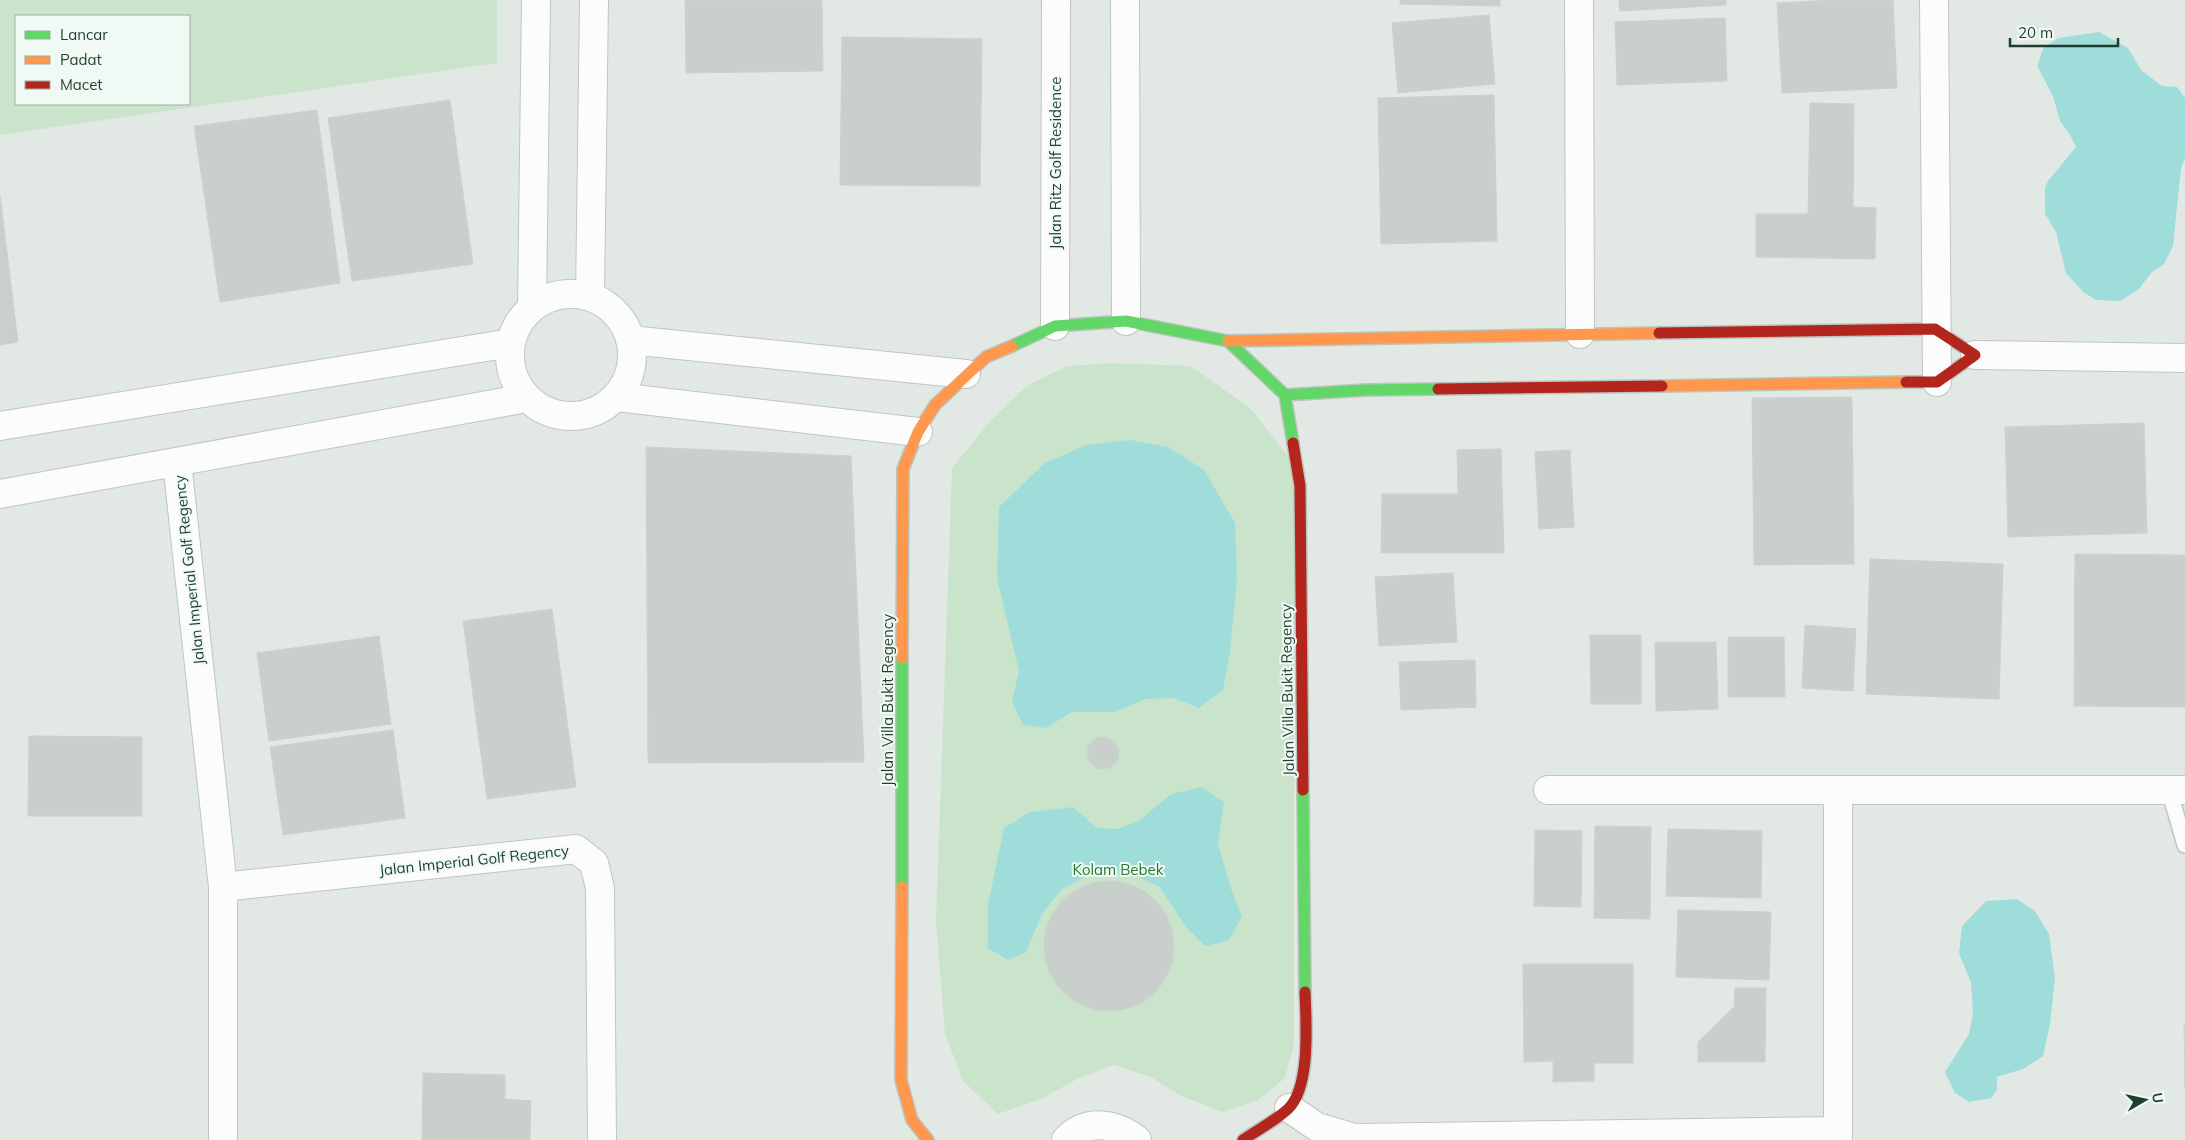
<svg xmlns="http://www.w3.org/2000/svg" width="2185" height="1140" font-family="Mulish,sans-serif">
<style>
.green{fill:#cae4cc;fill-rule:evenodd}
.water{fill:#9eddd9}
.building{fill:#c9d0cc;stroke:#cbd2ce}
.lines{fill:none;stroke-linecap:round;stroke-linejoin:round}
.lane-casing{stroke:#bfc6c2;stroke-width:18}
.street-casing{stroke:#bfc6c2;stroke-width:30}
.fast-casing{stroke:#bbc5c0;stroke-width:14}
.slow-casing{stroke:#bbc5c0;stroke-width:14}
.jam-casing{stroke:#bbc5c0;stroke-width:14}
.lane{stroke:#fbfcfb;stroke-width:15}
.street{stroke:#fbfcfb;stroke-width:28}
.fast{stroke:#63d668;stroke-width:11}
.slow{stroke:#ff974d;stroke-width:11}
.jam{stroke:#b3261e;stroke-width:11}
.labels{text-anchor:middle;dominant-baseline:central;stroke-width:4;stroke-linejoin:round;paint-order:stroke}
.street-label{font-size:15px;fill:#1e3e2f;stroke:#f0f9f3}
.park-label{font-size:15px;fill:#247a34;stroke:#f0f9f3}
</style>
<rect width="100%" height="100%" fill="#e2e9e5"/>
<path class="green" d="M0 0H497V63L0 135ZM189 16V104H16V16Z
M1111 363 1191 366 1250 408 1294 463V1045L1285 1078 1258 1100 1223 1112 1179 1095 1151 1077 1114 1065 1077 1079 1041 1099 998 1114 963 1081 945 1034 936 921 952 468 991 420 1028 385 1067 366Z"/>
<path class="water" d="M2099 32 2128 48 2141 70 2162 86 2177 87 2185 98V158L2181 168 2173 246 2164 264 2152 272 2139 289 2120 301 2096 300 2083 292 2066 273 2056 232 2045 214V188L2048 181 2076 147 2069 133 2060 121 2053 96 2037 66 2044 47 2059 38Z
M1130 440 1168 447 1204 470 1235 523 1237 579 1230 652 1223 690 1199 708 1173 698 1145 699 1115 712H1072L1046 728 1023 725 1012 702 1019 671 997 578 999 507 1045 463 1086 445Z
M1202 787 1224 802 1218 843 1231 889 1242 917 1228 941 1205 946 1186 927 1159 886 1135 876 1109 872 1086 876 1061 890 1042 914 1026 952 1008 960 988 948V905L1004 828 1030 812 1073 807 1097 828 1117 829 1139 821 1171 794Z
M2017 899 2035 911 2049 934 2055 978 2050 1024 2043 1056 2023 1069 1997 1077V1090L1991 1098 1969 1102 1955 1093 1945 1072 1969 1034 1973 1013 1971 983 1959 953 1962 926 1986 901Z"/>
<path class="building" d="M685 0H822L823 71 686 73Z
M1400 0H1500V6L1400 4Z
M1619 0H1726V5L1620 11Z
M1832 0H1893L1897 88 1782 93 1777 3Z
M1489 15 1495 84 1398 93 1392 23Z
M1725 18 1727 81 1617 85 1615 22Z
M842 37 982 39 980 186 840 185Z
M1494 95 1497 241 1381 244 1378 98Z
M450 100 473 264 352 281 328 118Z
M1810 103 1854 104 1853 207 1876 208 1875 259 1756 257V214H1808Z
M317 110 340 283 220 302 194 126Z
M0 195 18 342 0 345Z
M1852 397 1854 564 1754 565 1752 398Z
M2144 423 2147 533 2008 537 2005 427Z
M646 447 851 456 864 762 648 763Z
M1501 449 1504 553H1381L1382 494H1458L1457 450Z
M1570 450 1574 527 1539 529 1535 452Z
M2075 554 2185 555V707L2074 706Z
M1870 559 2003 564 1999 699 1866 694Z
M1453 573 1457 642 1379 646 1375 577Z
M552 609 576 787 487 799 463 621Z
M1805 625 1856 629 1853 691 1802 688Z
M1590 635H1641V704H1591Z
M379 636 391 724 269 741 257 653Z
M1728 637H1784L1785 697H1728Z
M1655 642H1716L1718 709 1656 711Z
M1475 660 1476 707 1401 710 1399 662Z
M393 730 405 818 283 835 270 747Z
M29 736 142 737V816H28Z
M1087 753a16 16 0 1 1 32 0a16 16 0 1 1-32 0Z
M1595 826 1651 827 1650 919 1594 918Z
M1668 829 1762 831 1761 898 1666 896Z
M1535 830 1582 831 1581 907 1534 906Z
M1044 946a65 65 0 1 1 130 0a65 65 0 1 1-130 0Z
M1678 910 1771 912 1769 980 1676 977Z
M1523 964H1633V1063H1594V1081L1553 1082V1061L1524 1062Z
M1735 988H1766L1765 1062H1698V1042L1734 1007Z
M2184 1025H2185V1088Z
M423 1073 505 1075V1099L531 1101 530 1140H422Z"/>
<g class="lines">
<defs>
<path id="lane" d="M2169 790 2185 845"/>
<path id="street" d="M1125 0 1126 321
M1579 0 1580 334
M1934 0 1937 382
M510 355a61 61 0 1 1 122 0a61 61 0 1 1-122 0Z
M590 297 594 0
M532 308 536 0
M1055 326 1056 0
M630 340 966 374
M1975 355 2185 358
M617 397 918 432
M0 426 511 343
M177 462 223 887V1140
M0 494 527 398
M1548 790H2185
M1838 790V1140
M223 887 576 849 594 863 600 888 602 1140
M1289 1108 1317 1127 1354 1138 1838 1131
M1066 1140C1086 1118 1116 1123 1137 1140"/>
<path id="fast" d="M1012 346 1055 326 1126 321 1228 341 1285 395 1293 443
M1285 395 1366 390 1438 389
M1303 790 1305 992
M902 887V658"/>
<path id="slow" d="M1228 341 1659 333
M1662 386 1906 382
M902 658 903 469 918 432 935 405 986 357 1012 346
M902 887 901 1080 912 1120 928 1140"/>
<path id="jam" d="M1659 333 1935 329 1975 355 1937 382H1906
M1438 389 1662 386
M1293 443 1300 486 1303 790
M1243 1140C1257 1130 1275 1121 1288 1109 1311 1087 1306 1022 1305 992"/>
</defs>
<use href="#lane" class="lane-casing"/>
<use href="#street" class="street-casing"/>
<use href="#fast" class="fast-casing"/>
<use href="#slow" class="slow-casing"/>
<use href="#jam" class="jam-casing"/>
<use href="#lane" class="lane"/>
<use href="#street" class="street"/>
<use href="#fast" class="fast"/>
<use href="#slow" class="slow"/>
<use href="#jam" class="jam"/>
</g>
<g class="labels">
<g class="street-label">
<text transform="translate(1055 163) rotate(-90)">Jalan Ritz Golf Residence</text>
<text transform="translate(189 570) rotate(-96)">Jalan Imperial Golf Regency</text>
<text transform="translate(1287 690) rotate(-91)">Jalan Villa Bukit Regency</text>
<text transform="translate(887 700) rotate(-90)">Jalan Villa Bukit Regency</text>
<text transform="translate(474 860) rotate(-6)">Jalan Imperial Golf Regency</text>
</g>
<g class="park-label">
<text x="1118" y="869">Kolam Bebek</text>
</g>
</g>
<rect x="15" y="15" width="175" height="90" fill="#f0f9f3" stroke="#9caea5"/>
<rect x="25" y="31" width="25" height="8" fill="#63d668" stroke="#9caea5"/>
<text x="60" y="40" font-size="15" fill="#1e3e2f">Lancar</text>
<rect x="25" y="56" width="25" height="8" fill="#ff974d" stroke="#9caea5"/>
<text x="60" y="65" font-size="15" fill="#1e3e2f">Padat</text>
<rect x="25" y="81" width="25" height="8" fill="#b3261e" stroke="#9caea5"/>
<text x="60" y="90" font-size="15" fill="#1e3e2f">Macet</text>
<g transform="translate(2145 1100) rotate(81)" stroke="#f0f9f3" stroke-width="4" paint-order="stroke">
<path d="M0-4L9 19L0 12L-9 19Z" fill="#1e3e2f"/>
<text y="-8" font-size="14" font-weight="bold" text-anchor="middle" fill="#1e3e2f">U</text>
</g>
<path d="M2010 38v8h108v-8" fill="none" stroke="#1e3e2f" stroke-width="2.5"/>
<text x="2018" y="38" font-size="15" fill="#1e3e2f" stroke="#f0f9f3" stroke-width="4" paint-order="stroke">20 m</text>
</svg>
